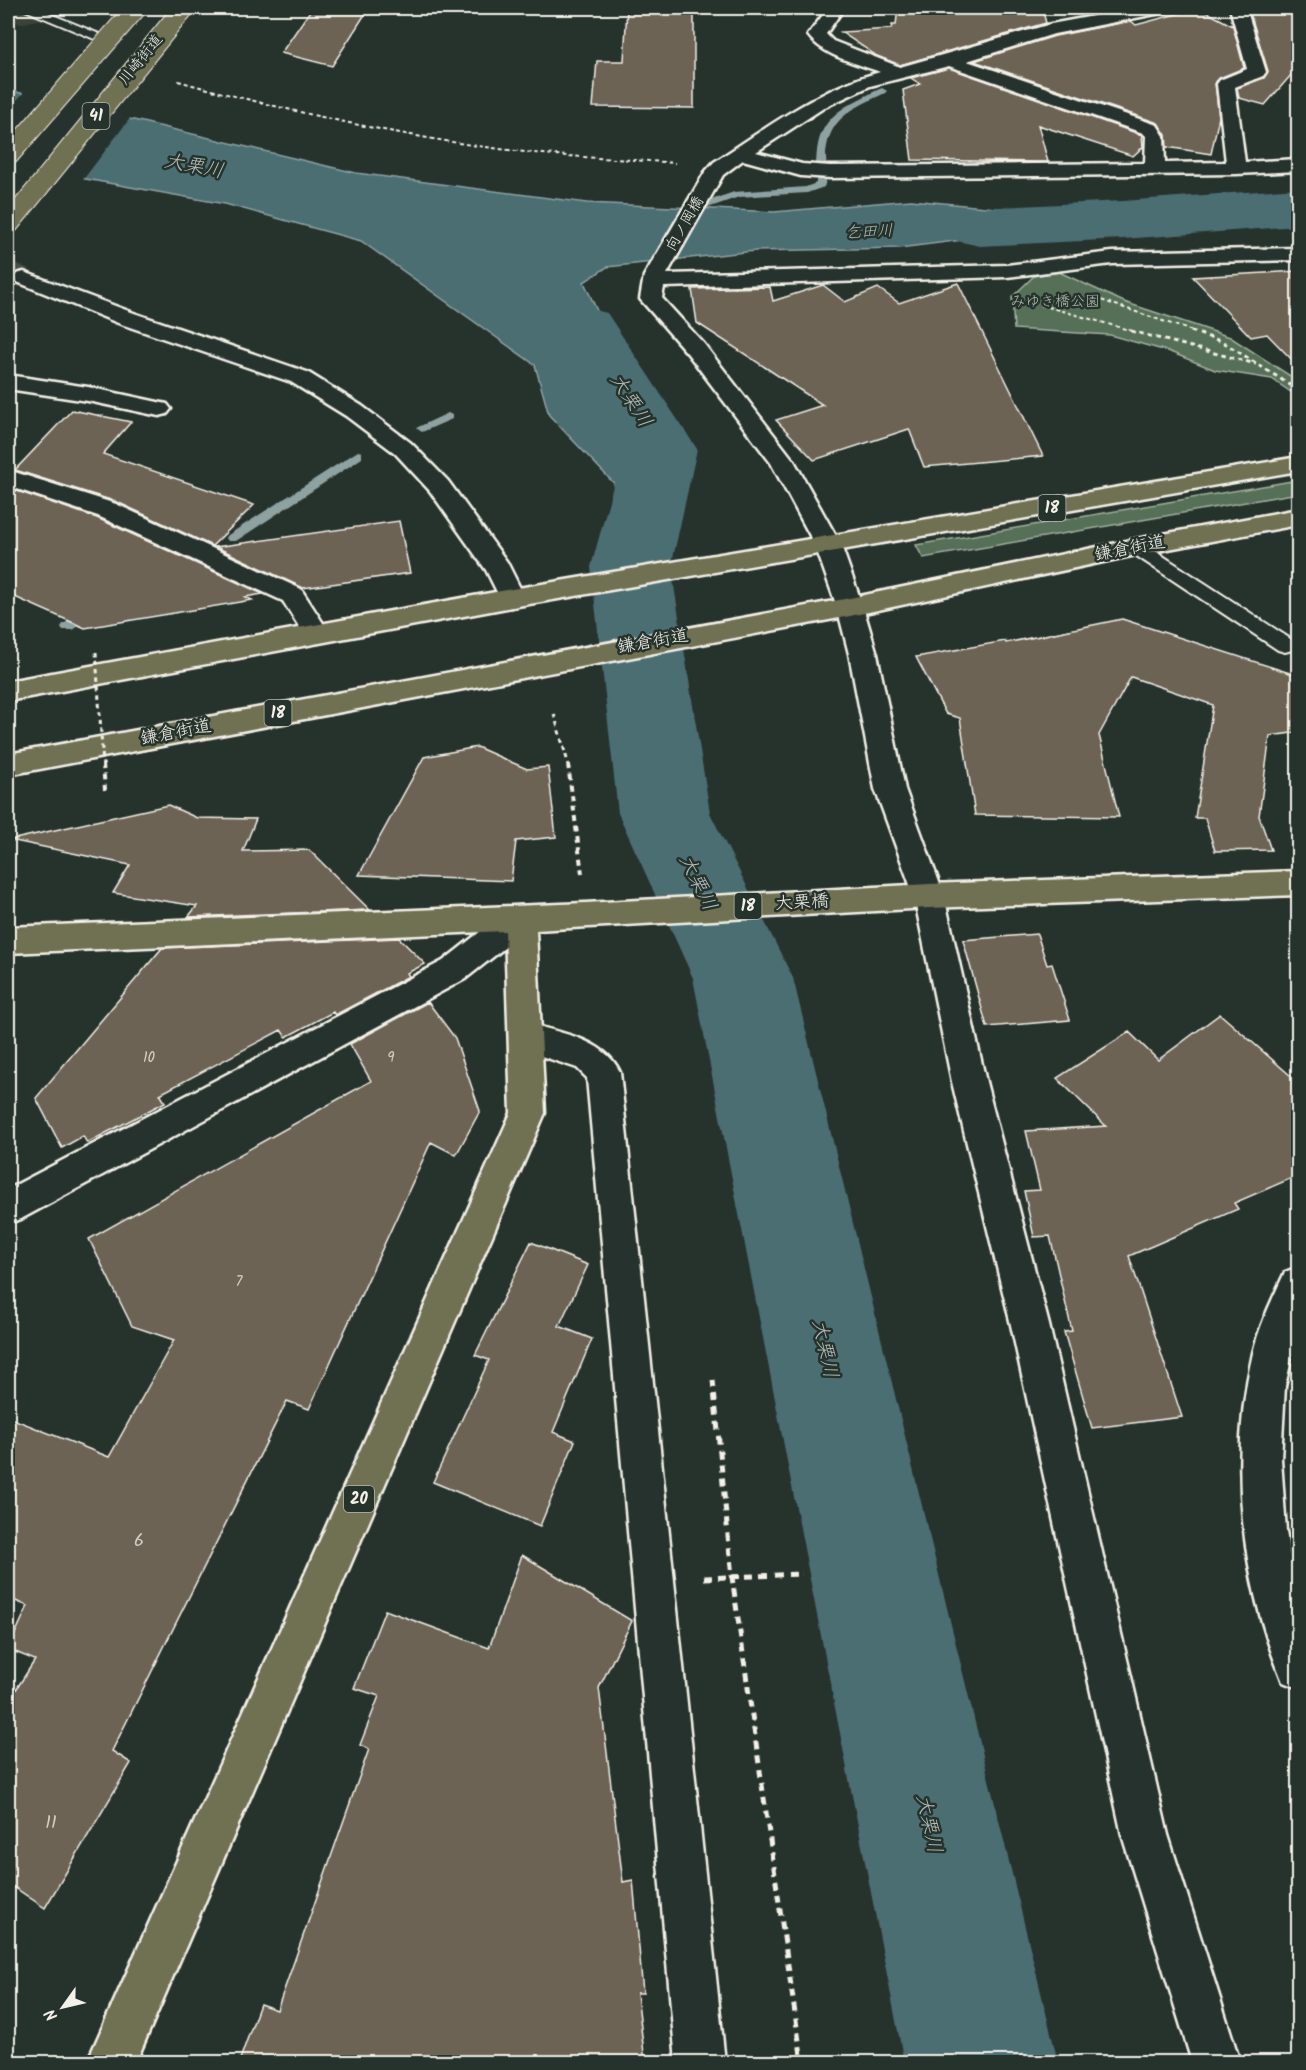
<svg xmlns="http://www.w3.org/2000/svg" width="1306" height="2070" font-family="Kalam,'Klee One',sans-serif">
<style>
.built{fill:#3b4239}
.green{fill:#547057;stroke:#a4b0a0;stroke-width:1.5}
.water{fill:#4c6e73;stroke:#8fa2a2;stroke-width:1.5}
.pier{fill:#26332d}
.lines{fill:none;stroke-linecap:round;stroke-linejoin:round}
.stream{fill:#8fa2a2;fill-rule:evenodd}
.river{fill:#4c6e73;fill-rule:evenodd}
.building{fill:#6c6454;stroke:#f4f1e8;stroke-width:1.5}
.minor-tunnel{stroke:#455049;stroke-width:20;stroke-dasharray:20 10;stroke-linecap:butt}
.service-casing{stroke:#f4f1e8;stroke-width:4}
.minor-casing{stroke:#f4f1e8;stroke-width:5}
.tertiary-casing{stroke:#f4f1e8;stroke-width:5}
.primary-casing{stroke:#f4f1e8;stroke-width:5}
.path-far3{stroke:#f4f1e8;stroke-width:2;stroke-dasharray:4 3;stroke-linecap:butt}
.path-far2{stroke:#f4f1e8;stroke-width:3;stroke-dasharray:4.5 4;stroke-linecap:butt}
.path-far1{stroke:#f4f1e8;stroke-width:4;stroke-dasharray:6 4.5;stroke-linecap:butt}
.path{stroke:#f4f1e8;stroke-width:5;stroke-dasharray:8 6;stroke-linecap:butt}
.service{fill:#26332d;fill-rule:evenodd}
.minor{fill:#26332d;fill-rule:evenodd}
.tertiary{fill:#26332d;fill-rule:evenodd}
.primary{fill:#706f52;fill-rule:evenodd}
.primary-bridge-casing{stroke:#f4f1e8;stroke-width:22;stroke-linecap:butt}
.path-bridge-far1{stroke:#f4f1e8;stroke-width:3;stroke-dasharray:4.5 4;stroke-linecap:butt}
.path-bridge{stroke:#f4f1e8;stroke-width:4;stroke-dasharray:6 4.5;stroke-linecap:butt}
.primary-bridge{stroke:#706f52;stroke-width:20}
.labels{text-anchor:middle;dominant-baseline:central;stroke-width:5;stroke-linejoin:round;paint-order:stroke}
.far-street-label{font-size:15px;fill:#f4f1e8;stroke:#26332d}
.far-park-label{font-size:15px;fill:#b4bdae;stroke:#26332d}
.number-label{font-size:15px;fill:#d2cec3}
.shield{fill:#26332d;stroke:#b6b8b0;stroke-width:1.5}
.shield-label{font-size:16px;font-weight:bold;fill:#f4f1e8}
.far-water-label{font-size:16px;font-style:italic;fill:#b1bdb9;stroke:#26332d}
.street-label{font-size:18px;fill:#f4f1e8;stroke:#26332d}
.near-number-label{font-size:18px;fill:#d2cec3}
.water-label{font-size:20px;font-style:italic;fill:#b1bdb9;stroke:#26332d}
</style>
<rect width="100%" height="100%" fill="#26332d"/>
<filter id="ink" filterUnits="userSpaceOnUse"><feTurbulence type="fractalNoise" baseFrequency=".0167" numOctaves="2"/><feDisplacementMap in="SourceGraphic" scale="12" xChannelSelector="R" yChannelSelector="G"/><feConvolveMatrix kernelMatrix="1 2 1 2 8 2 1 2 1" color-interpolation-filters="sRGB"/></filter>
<g filter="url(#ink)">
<path class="built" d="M8 8H91L20 24 8 19Z"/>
<path class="green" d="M1059 272 1124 302 1230 337 1298 381V397L1272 379 1215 370 1170 352 1110 335 1014 329 1012 297 1034 276Z
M1298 480V493L923 558 916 545Z"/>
<path class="water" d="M8 90 356 173 587 203 774 212 911 200 1123 220 899 248 755 251 607 267 584 282 660 449 644 515 549 415 535 365 361 241 225 204 8 165Z"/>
<path class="pier" d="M25 91 131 117 82 181 8 168V110Z"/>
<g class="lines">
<path class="stream" d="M882 88 887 91 885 93C855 108 829 116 826 154 826 165 828 177 824 187L807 193 739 197 702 210 695 221 686 219 694 206 734 192 806 187 816 183C816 146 815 123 852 103 862 98 872 92 882 88Z
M448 413 452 415V419L422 432 416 428Z
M358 451 362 452V458L236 541H228L226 538 228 535Z
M92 607 97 608 99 611 97 614 73 630H63L61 627 63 624Z"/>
<path class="river" d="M1298 188V226L1123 239 980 246 957 241 948 227 957 213 980 208 1123 201Z
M583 307 607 313 697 449 671 567 710 813 793 978 1058 2062H904L693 978 618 813 591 567 623 449 549 328 559 313Z"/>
</g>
<path class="building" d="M312 8H369L332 66 281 53Z
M627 8H694V108L593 107 597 61H624Z
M898 8H1042L1046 23 900 65 877 56 841 32 891 29 892 25H896Z
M1199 8 1233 26 1244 68 1219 78 1215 83 1219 117 1211 154 1167 147 1166 135 1158 123 974 61 1055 36 1131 21 1136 25Z
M1251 8 1299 13V66L1265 105 1239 98 1237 88 1264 78 1268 71 1250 13Z
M949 68 1142 135 1143 147 1133 156 1038 125 1048 162 912 160 903 90 920 84 911 78Z
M1299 271V367L1267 334 1251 337 1193 277Z
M958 283 1043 456 924 467 909 429 814 460 776 420 823 405 697 323 692 289 770 287 773 301 823 285 845 302 878 288 899 303Z
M72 410 131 422 103 454 254 505 212 546 117 502 15 470Z
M8 488 97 518 263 594 245 597 252 600 85 628 8 594Z
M399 521 410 573 303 588 216 547Z
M1122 619 1299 676V732L1270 736 1259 816 1271 850 1215 851 1205 818H1195L1213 705 1131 677 1099 735 1119 817 975 815 960 718 946 714 916 657 1005 641 1006 643Z
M477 747 527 769 548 767 556 837 516 841 511 881 359 875 424 757Z
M168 805 197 818 256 819 243 851 309 850 370 910 188 917 197 906 113 893 130 865 10 840Z
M1037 934 1047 965 1052 964 1070 1020 987 1027 963 940Z
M399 938 425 964 407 973 409 976 335 1015 333 1012 286 1037 281 1030 160 1094 165 1102 87 1143 83 1136 62 1148 36 1098 162 948Z
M428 1002 455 1038 480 1111 456 1155 431 1142 309 1409 287 1401 112 1751 131 1763 45 1908 8 1883V1702L35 1660 8 1649 28 1606 8 1598V1417L109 1457 174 1340 132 1326 89 1239 371 1081 350 1044Z
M1220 1014 1299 1083V1175L1234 1203 1238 1209 1129 1256 1182 1417 1092 1428 1064 1332 1072 1331 1050 1236 1034 1237 1024 1191 1040 1190 1026 1131 1106 1126 1057 1078 1129 1032 1158 1060Z
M531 1242 588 1265 559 1326 592 1339 553 1432 575 1441 540 1526 433 1482 489 1360 475 1355Z
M522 1555 632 1621 599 1688 623 1882 633 1880 643 1993H637L645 2062H239L260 2004 277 2010 369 1749 360 1745 379 1696 354 1688 385 1610 489 1648Z"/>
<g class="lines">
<path class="minor-tunnel" d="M8 271 24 278"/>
<defs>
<path id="service" d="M20 8H36L114 40 108 44 104 43Z
M1136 541 1143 543 1292 640 1295 645 1292 650 1285 652 1278 650 1129 551 1127 547 1129 543Z"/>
<path id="minor" d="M828 8H844L826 34 833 41 900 67 1051 24 1137 8H1169L1167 12 1161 13 1054 34 967 61 1157 125 1164 136 1165 163 1226 162 1217 84 1220 80 1247 69 1230 8H1246L1266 72 1263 76 1235 87 1245 162 1298 159V171L1236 174 830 178 801 176 743 160 723 175 667 274 1007 265 1112 252 1298 248V260L1112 264 1007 277 664 287 662 298 704 344 794 461 841 545 863 607 877 654 905 789 944 896 986 1082 1049 1325 1168 1835 1240 2062H1192L1122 1835 1011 1325 952 1082 914 896 875 789 849 654 837 607 815 545 771 463 688 354 640 299 644 276 705 172 714 162C767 128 819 88 880 72 857 63 824 57 808 35ZM949 66 1143 133 1146 136 1145 163 830 166 802 164 756 152 825 107 870 86Z
M24 272 134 313 307 372 362 406 411 443 448 481 507 562 525 598 521 604 512 607 503 604 486 570 430 491 395 453 346 416 291 382 118 323 17 282 13 278 17 274Z
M8 375 88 387 167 404 171 409 167 414 159 416 88 401 8 389Z
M8 470 116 504 301 589 330 634 326 641 317 643 308 641 283 601 98 516 8 486Z
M520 906 531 909 536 918 531 927 465 979 21 1219 8 1223V1189L443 961 509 909Z
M526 1023C559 1033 604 1038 620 1072L725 2062H676L587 1078 577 1068 514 1047 509 1037 514 1027Z"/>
<path id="tertiary" d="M1298 1267V1329L1285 1386 1281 1459 1286 1531 1298 1606V1688L1283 1682C1241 1582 1228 1459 1253 1353 1260 1324 1273 1298 1285 1272Z"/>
<path id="primary" d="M1298 457V471L512 607 8 701V681L512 589Z
M1298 509V525L1136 555 850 616 8 775V754L850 598 1136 539Z
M1298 871V895L929 908 536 930 545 1113 136 2062H87L511 1113 505 931 8 953V927L585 903 929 884Z"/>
</defs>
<use href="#service" class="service-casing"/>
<use href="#minor" class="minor-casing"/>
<use href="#tertiary" class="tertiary-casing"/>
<use href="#primary" class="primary-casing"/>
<path class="path-far3" d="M178 81C295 113 414 140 534 153 581 158 628 159 675 163
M1095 298 1195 332
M1041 305 1136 332"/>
<path class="path-far2" d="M1131 331 1256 364
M1191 331 1223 342 1298 390
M554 714 569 766"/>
<path class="path-far1" d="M568 764 582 874"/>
<path class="path" d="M713 1380 732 1577 802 2062
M704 1578 802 1574"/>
<use href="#service" class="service"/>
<use href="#minor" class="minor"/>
<use href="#tertiary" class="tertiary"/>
<use href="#primary" class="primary"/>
<defs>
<path id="primary-bridge" d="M8 156 136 8
M8 225 184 8"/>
</defs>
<use href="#primary-bridge" class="primary-bridge-casing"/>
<path class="path-bridge-far1" d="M96 652 103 766"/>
<path class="path-bridge" d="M103 764 105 790"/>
<use href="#primary-bridge" class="primary-bridge"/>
</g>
</g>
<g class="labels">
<g class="far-street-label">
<text transform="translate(141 60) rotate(-51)">川崎街道</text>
<text transform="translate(685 224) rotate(-60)">向ノ岡橋</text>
</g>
<g class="far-park-label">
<text x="1055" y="302">みゆき橋公園</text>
</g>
<g class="number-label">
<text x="149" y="1058">10</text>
<text x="391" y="1058">9</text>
<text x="239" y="1282">7</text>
</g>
<g class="shield">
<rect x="82.5" y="103" width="27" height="26" rx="4.5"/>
<rect x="1038.5" y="495" width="27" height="26" rx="4.5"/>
<rect x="264.5" y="700" width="27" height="26" rx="4.5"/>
<rect x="734.5" y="893" width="27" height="26" rx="4.5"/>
<rect x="344" y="1486" width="30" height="26" rx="4.5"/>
</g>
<g class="shield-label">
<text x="96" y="116">41</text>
<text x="1052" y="508">18</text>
<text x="278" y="713">18</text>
<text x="748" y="906">18</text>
<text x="359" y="1499">20</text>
</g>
<g class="far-water-label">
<text transform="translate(869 232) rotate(-3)">乞田川</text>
</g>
<g class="street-label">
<text transform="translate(1130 549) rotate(-11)">鎌倉街道</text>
<text transform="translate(653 642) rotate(-10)">鎌倉街道</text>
<text transform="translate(176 733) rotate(-11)">鎌倉街道</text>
<text transform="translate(802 903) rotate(-3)">大栗橋</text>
</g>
<g class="near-number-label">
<text x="139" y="1541">6</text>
<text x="51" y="1823">11</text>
</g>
<g class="water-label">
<text transform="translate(194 167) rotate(11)">大栗川</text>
<text transform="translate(630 401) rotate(57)">大栗川</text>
<text transform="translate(697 883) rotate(64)">大栗川</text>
<text transform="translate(824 1349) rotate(78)">大栗川</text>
<text transform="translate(928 1824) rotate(78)">大栗川</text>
</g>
</g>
<rect width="1306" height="2070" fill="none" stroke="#26332d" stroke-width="30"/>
<rect x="15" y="15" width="1276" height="2040" fill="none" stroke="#f4f1e8" stroke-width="2" filter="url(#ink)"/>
<g transform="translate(63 2007) rotate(236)" stroke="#26332d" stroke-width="4.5" paint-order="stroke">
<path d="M0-4.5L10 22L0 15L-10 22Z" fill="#f4f1e8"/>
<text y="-9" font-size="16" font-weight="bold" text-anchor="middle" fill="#f4f1e8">N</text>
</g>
</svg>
